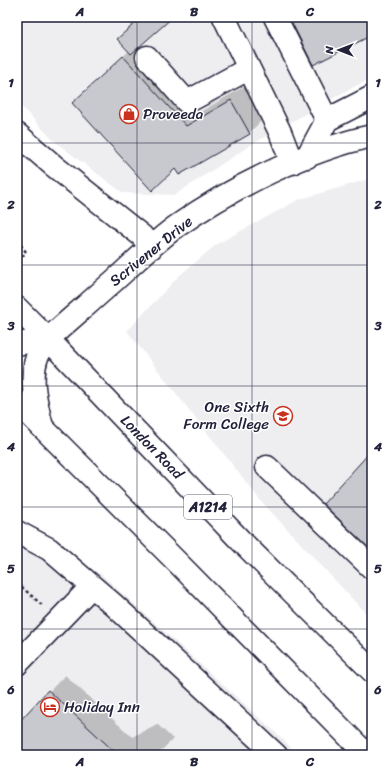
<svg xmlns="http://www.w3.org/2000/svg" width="389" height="772" font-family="Sriracha,sans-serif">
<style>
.built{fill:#eeeef1}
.shadow{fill:#0003}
.building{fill:#c8c8cf;stroke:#22223b}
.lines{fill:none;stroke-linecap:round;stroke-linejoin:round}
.minor-casing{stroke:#22223b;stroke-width:25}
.major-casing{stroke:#22223b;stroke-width:25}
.path{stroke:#22223b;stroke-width:2.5;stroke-dasharray:3 3;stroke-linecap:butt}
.minor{stroke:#fff;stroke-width:22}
.major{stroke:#fff;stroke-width:22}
.grid{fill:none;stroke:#22223b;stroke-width:1;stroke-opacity:0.55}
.labels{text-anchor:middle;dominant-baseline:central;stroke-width:3;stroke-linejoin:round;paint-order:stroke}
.shield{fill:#fff;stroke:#646476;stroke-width:1}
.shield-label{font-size:14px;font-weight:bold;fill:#22223b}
.poi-label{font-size:15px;fill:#22223b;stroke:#fff;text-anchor:start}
.street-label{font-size:15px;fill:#22223b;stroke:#fff}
.neatline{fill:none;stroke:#22223b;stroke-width:1.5}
.grid-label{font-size:13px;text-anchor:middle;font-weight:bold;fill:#22223b}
</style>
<rect width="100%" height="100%" fill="#fff"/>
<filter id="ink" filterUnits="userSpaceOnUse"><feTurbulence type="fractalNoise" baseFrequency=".025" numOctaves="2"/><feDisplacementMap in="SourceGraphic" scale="8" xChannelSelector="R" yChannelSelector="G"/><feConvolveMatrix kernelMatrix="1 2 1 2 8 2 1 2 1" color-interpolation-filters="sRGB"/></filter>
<g filter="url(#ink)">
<path class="built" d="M17 17H372V78L344 92 249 146 175 195 123 193 54 141 17 102Z
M372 178V620L261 501 127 331 179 276 217 244 298 200Z
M17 523 102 575 285 741 297 755H17Z"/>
<path class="shadow" d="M139 17H171L140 45 200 112 245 86 263 119 249 133 176 168 88 89 129 51 140 19Z
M65 675 132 737 157 724 173 739 157 755H17V725Z"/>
<path class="building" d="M142 17H173L131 54 117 39Z
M289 17H372V35L313 65Z
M123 56 186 126 231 100 250 134 179 175 175 169 152 191 72 103Z
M372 450V551L323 504Z
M48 690 118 755H17V724Z"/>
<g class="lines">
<defs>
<path id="minor" d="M224 17 280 132 292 163
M275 17 327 120
M147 57 187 102 248 69
M17 134 54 166 142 236 151 248
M307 157 327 120 372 97
M17 344 48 339
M42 427C37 405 29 380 37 357 40 351 45 344 48 339 68 321 88 304 108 286 131 266 152 244 177 226 231 188 307 150 372 136
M267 467 372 568
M17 532 49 549 114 605 276 755
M17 664 92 586"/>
<path id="major" d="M17 308 48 339 240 540 372 671
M17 402 178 563 367 755"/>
</defs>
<use href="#minor" class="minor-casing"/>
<use href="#major" class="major-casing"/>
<path class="path" d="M17 240 26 252 17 263
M17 251 22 257
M17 583 42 605"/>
<use href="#minor" class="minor"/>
<use href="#major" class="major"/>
</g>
</g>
<path class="grid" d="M137 17V755M252 17V755M17 143H372M17 265H372M17 386H372M17 507H372M17 629H372"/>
<defs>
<symbol id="shop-ring" viewBox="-11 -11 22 22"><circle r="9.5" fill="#fff" stroke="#c8321e" stroke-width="1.5"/><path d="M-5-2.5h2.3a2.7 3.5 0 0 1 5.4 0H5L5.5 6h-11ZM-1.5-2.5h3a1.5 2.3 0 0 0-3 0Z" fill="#c8321e"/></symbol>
<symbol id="university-ring" viewBox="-11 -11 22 22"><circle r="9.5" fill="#fff" stroke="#c8321e" stroke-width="1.5"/><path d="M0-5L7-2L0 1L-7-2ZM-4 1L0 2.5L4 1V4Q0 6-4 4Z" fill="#c8321e"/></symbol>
<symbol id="hotel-ring" viewBox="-11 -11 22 22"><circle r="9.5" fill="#fff" stroke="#c8321e" stroke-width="1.5"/><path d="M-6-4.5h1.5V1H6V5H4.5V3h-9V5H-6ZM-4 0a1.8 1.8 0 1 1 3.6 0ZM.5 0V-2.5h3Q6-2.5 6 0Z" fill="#c8321e"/></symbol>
</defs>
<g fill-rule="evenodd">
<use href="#shop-ring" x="118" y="103" width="22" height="22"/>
<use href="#university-ring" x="272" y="405" width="22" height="22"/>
<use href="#hotel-ring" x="39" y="696" width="22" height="22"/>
</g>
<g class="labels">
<rect class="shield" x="184" y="495" width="48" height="24" rx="3"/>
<g class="shield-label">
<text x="208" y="507">A1214</text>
</g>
<g class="poi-label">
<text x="143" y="114">Proveeda</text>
<text x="269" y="407" text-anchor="end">One Sixth<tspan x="269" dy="17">Form College</tspan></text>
<text x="64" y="707">Holiday Inn</text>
</g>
<g class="street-label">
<text transform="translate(151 251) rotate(-39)">Scrivener Drive</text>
<text transform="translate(152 447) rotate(46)">London Road</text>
</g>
</g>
<rect width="389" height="772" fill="none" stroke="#fff" stroke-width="44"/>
<g transform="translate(339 50) rotate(270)" stroke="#ffffff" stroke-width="3" paint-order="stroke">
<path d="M0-3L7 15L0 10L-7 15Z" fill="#22223b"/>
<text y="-6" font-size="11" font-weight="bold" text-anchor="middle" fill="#22223b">N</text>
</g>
<rect x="22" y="22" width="345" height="728" class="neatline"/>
<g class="grid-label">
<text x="80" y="16">A</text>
<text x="194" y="16">B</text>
<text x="310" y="16">C</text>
<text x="11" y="87">1</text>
<text x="378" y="87">1</text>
<text x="11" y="209">2</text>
<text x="378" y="209">2</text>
<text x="11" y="330">3</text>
<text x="378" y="330">3</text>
<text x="11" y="451">4</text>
<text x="378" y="451">4</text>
<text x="11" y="573">5</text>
<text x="378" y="573">5</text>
<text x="11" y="694">6</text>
<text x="378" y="694">6</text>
<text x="80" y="766">A</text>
<text x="194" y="766">B</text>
<text x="310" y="766">C</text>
</g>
</svg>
